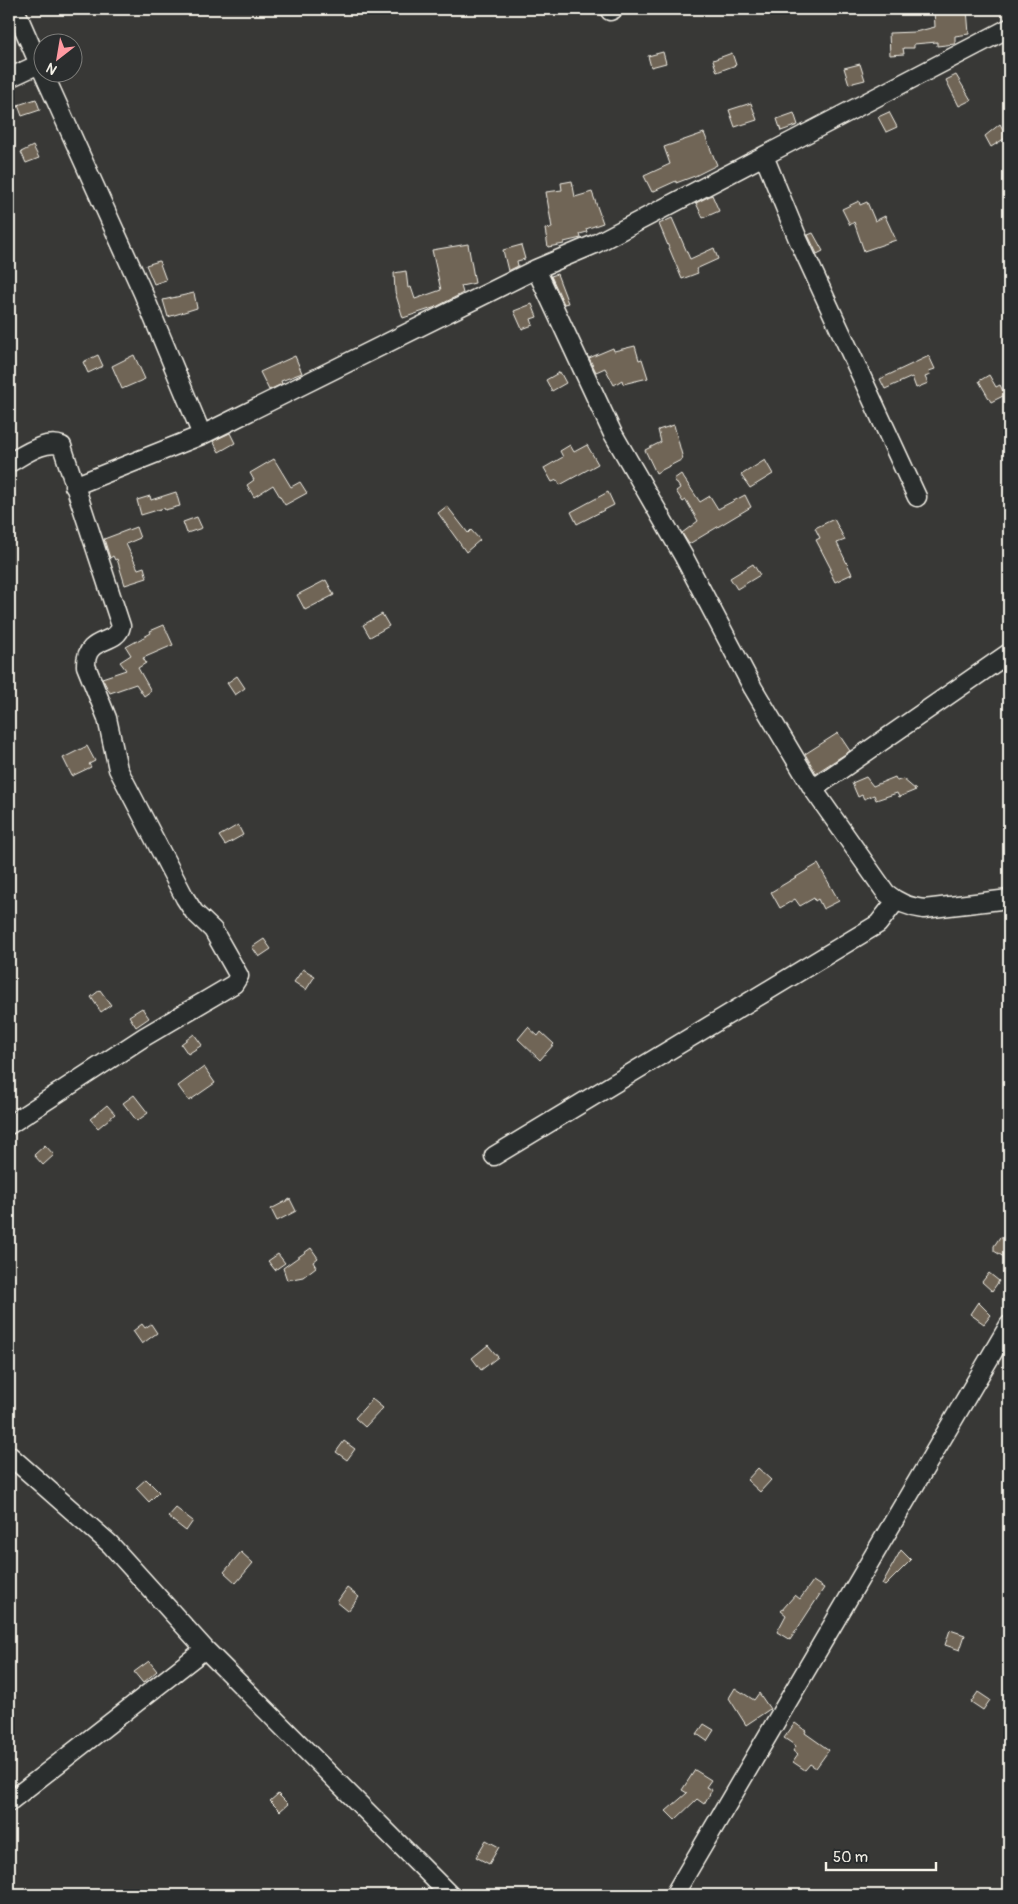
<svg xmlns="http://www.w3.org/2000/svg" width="1018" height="1904" font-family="Pangolin,sans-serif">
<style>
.building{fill:#706557;stroke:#f4f1e8}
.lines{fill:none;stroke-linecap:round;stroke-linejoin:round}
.street-casing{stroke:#f4f1e8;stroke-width:21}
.street{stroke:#2a2d2e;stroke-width:18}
</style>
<rect width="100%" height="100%" fill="#383836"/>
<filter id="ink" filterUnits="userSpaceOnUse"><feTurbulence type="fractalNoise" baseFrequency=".02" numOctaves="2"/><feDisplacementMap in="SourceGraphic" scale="10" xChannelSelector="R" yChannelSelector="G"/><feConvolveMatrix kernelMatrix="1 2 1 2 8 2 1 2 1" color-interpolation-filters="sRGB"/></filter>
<g filter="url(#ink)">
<path class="building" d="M934 9H967L969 34 955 36V44L937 46V42L914 44V48H903L904 54 890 55 889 33 915 32 935 27Z
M663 52 666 63 651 67 648 56Z
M732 53 736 65 717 72 713 60Z
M860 64 865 80 849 84 844 68Z
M956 75 971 100 959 106 946 80Z
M36 99 40 110 22 116 18 105Z
M751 103 757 120 735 127 729 110Z
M889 112 897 127 886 132 878 117Z
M794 113 798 125 781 131 777 119Z
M1000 124 1007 137 991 147 985 136Z
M704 133 717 165 695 176 676 183V181L652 192 644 176 670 164 664 147Z
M33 146 39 158 26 163 21 152Z
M572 181 575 197 592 192 603 223 586 229 587 232 580 234 581 238 564 242V244L548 247 545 229 552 228 546 192 562 190 561 183Z
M712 195 719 211 703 218 696 203Z
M859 201 860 205 867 202 875 221 885 216 896 240 864 251 854 222 850 225 842 209Z
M672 218 690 259 714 248 718 259 696 269 698 273 682 279 659 224Z
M813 233 823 251 817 254 808 235Z
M468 244 475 283 461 286 463 293 436 307 403 318 395 292 394 273 406 271 408 288 411 287 415 299 441 290 432 250Z
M521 245 525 259 517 261 518 266 508 271 503 250Z
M159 261 166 280 154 284 146 265Z
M557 274 568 303 564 304 551 276Z
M194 293 197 308 168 317 163 300Z
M532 304 537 317 531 319 533 325 522 329 514 311Z
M635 346 639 360 642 359 648 378 623 384 622 380 614 385 605 368 596 372 589 358 613 348 614 351Z
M98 355 103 366 88 373 83 362Z
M134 355 145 379 122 389 112 366Z
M295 356 302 373 281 381 282 384 269 390 260 372Z
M929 356 935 369 929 371 930 375 925 377 928 383 916 388 912 377 885 389 880 379Z
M560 372 566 383 552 391 546 380Z
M989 375 996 387 1000 385 1005 395 991 402 979 381Z
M674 425 683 459 656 473 645 450 661 442 658 430Z
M230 433 235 443 219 452 213 441Z
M570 445 574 452 587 445 598 464 560 485 557 480 552 482 544 468 563 457 560 451Z
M274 459 291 487 300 482 307 493 285 505 273 485 254 497 247 485 254 480 250 473Z
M765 460 773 474 750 488 741 475Z
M681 474 700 502 710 496 718 509 745 495 751 507 689 544 682 533 698 521 686 500 683 502 676 491 680 488 674 479Z
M176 492 180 506 165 510 164 508 141 515 137 500 150 496 151 500Z
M608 492 614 505 577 524 571 512Z
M447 506 468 533 471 530 480 540 466 552 438 513Z
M197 517 202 528 187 533 183 522Z
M834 519 845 540 837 543 852 574 835 582 829 570 831 569 816 540 820 538 815 528Z
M136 527 140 538 126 544 138 569 144 567 147 578 125 585 117 559 115 560 113 556 110 558 104 539Z
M753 564 760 575 737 589 730 578Z
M326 580 334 595 305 610 297 595Z
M382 614 389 626 370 637 363 625Z
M164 625 173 645 143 658 146 663 138 668 151 691 144 696 136 684 110 693 102 678 126 670 120 662 131 655 126 647 151 633 150 631Z
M237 676 245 688 235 695 227 683Z
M838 733 850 751 816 773 805 754Z
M87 746 95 761 89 764 91 767 72 776 63 758Z
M866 777 873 786 895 777 897 781 903 779 916 790 899 797 897 793 876 800 874 795 864 799 862 795 858 797 852 783Z
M238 825 243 835 225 845 219 836Z
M818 864 839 901 823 909 818 899 815 901 814 898 800 906 795 899 780 908 771 892Z
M264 939 271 949 259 957 252 947Z
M303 969 315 976 306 990 294 982Z
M100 990 111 1005 101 1012 91 997Z
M142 1008 149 1018 136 1027 129 1016Z
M528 1027 538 1036 541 1032 554 1044 540 1060 518 1039Z
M194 1034 202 1045 188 1054 181 1044Z
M204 1067 215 1083 189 1101 178 1086Z
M134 1095 148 1113 137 1121 123 1103Z
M107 1105 115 1114 98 1128 90 1119Z
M45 1145 54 1155 43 1165 34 1155Z
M290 1199 296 1211 277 1221 271 1209Z
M1000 1237 1009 1243V1260L994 1251V1246Z
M311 1248 318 1258 313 1262 316 1267 303 1277 287 1280 283 1268Z
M278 1254 285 1263 275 1270 268 1261Z
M989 1273 999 1281 992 1291 982 1282Z
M978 1302 991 1315 984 1324 970 1314Z
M142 1324 145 1328 151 1324 157 1333 142 1344 133 1331Z
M488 1345 498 1357 481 1370 472 1358Z
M372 1399 383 1408 365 1427 355 1418Z
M344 1441 355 1449 347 1460 336 1452Z
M758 1468 771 1480 760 1492 747 1480Z
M146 1479 159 1492 149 1502 136 1488Z
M176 1508 193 1521 186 1531 168 1517Z
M901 1550 911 1560 885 1586 882 1584Z
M241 1552 253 1563 236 1583 224 1572Z
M813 1581 824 1588 790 1640 777 1632 786 1615 781 1611 795 1595 800 1599Z
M347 1588 359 1597 348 1611 337 1602Z
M950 1630 965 1635 960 1650 945 1645Z
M149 1661 157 1671 143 1683 134 1672Z
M735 1688 754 1700 759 1693 770 1709 746 1725 729 1698Z
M978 1692 990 1700 983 1710 971 1702Z
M795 1723 806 1731 805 1733 829 1750 816 1768 810 1764 805 1770 793 1762 798 1755 793 1751 796 1746 784 1738Z
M704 1724 714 1730 707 1741 697 1734Z
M695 1770 711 1780 706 1787 712 1790 704 1804 697 1799 675 1820 666 1811 687 1793 682 1790Z
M278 1794 288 1804 280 1811 270 1801Z
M486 1840 499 1847 489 1864 476 1857Z"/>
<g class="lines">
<defs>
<path id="street" d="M15 9 42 71
M610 11 614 9
M43 72 143 293 202 435
M9 78 39 64
M764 156 798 239 917 497
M536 269 612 432 684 557 753 688 813 789 886 893C898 903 909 907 924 909L1009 899
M9 463C24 455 45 439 62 446L121 626C117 646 85 635 86 666L107 718 118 769 185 898 194 912 213 930 239 976 234 984 144 1037 9 1125
M74 486 202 435 536 269 595 244 1009 28
M813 789 1009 653
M494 1156 878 924 896 901
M9 1455 110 1544 205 1649 450 1895
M9 1802 205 1649
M674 1895 1009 1325"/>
</defs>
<use href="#street" class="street-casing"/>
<use href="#street" class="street"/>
</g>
</g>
<rect width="1018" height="1904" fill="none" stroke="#2a2d2e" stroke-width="30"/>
<rect x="15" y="15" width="988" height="1874" fill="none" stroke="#f4f1e8" stroke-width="2" filter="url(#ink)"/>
<g transform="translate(58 58) rotate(211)"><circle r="24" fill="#2a2d2e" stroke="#7b7b78"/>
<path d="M0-4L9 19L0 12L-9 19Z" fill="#ff9aa2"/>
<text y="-8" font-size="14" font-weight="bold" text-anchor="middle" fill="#f4f1e8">N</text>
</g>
<path d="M826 1862v8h110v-8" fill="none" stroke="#f4f1e8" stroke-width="2.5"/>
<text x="833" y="1862" font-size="15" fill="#f4f1e8" stroke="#2a2d2e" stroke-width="4" paint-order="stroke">50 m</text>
</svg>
